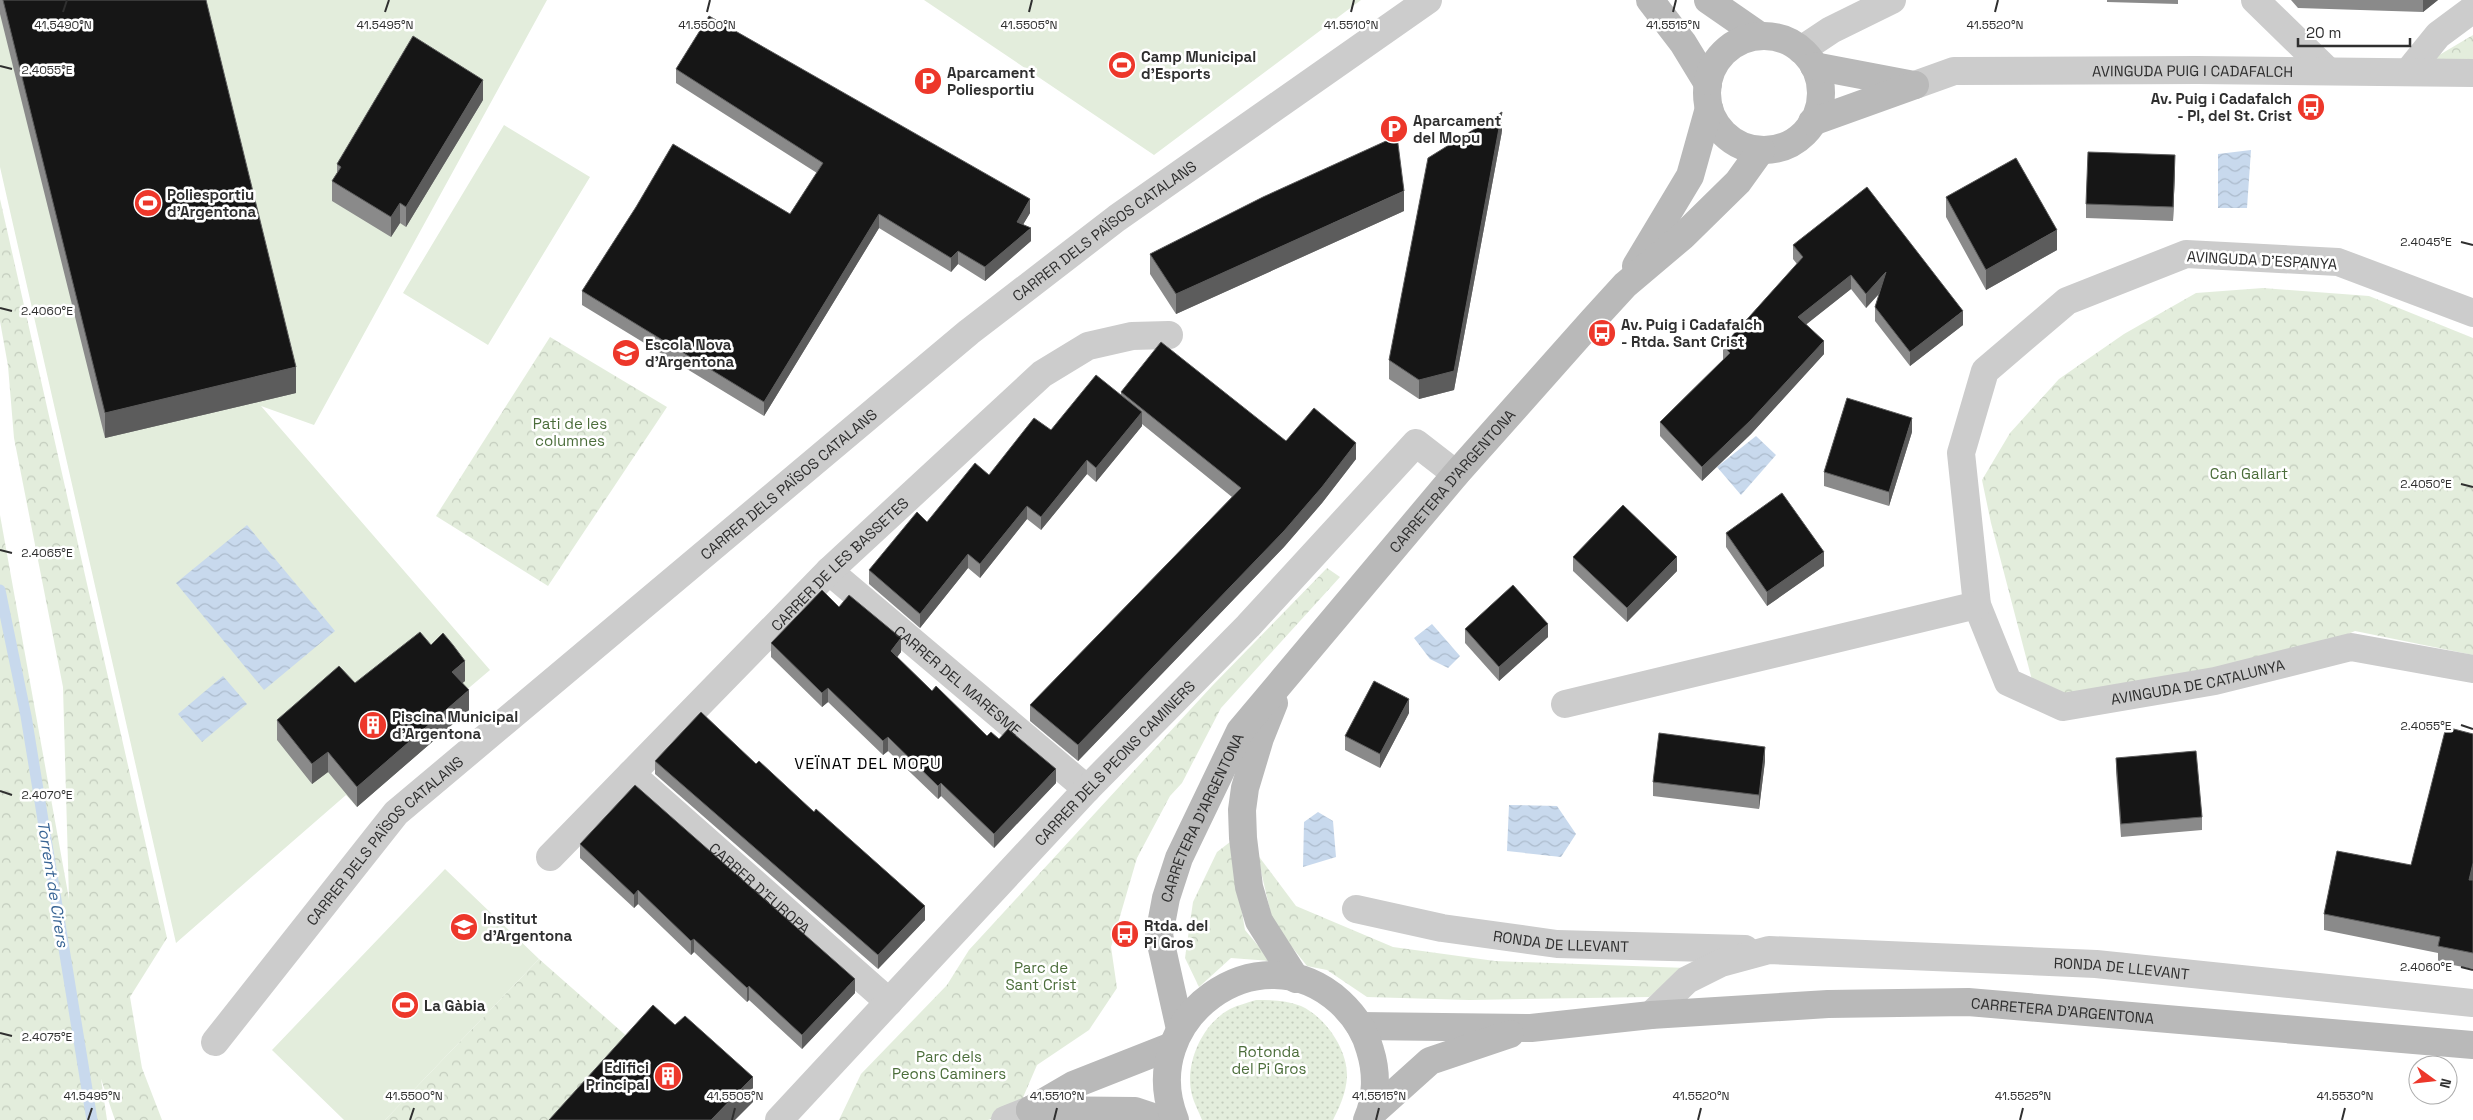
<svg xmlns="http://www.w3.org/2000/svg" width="2473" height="1120" font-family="'Space Grotesk',sans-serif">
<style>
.forest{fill:url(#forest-crowns)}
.garden{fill:url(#garden-dots)}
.pitch{fill:#e3eddc}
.water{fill:url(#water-waves)}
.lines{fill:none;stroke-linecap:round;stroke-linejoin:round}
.stream{stroke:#c8d9ed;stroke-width:11}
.street{stroke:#ccc;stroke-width:28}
.secondary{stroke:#b9b9b9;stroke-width:28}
.wall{fill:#8a8a8a}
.shaded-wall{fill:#5c5c5c}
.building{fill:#161616;stroke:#5c5c5c}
.ticks{fill:none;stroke:#2f2f2f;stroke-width:2}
.labels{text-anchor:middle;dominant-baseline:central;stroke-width:5;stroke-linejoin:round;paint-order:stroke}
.poi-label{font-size:15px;font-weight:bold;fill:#2f2f2f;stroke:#fff;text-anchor:start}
.street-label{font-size:15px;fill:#2f2f2f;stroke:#fff}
.park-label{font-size:15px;fill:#4b6d3a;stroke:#fff}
.neighbourhood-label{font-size:16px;letter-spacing:1px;fill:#000;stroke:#fff}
.water-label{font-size:16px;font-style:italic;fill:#396595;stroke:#fff}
.ticks-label{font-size:12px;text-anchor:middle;fill:#2f2f2f;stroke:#fff;stroke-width:5;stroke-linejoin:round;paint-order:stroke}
</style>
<defs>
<pattern id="forest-crowns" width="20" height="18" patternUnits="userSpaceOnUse" patternTransform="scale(1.25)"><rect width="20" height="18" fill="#e3eddc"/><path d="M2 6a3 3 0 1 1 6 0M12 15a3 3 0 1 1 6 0" fill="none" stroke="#c3ccbd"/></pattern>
<pattern id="garden-dots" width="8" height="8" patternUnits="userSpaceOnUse" patternTransform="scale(1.25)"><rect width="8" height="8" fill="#e3eddc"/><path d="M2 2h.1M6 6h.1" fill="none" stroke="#c3ccbd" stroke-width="1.8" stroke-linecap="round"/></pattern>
<pattern id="water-waves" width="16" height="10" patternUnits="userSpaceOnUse" patternTransform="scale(1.25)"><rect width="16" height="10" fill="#c8d9ed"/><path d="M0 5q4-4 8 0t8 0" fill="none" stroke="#acbbcc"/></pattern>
</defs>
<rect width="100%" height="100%" fill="#fff"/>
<path class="forest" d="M2473 35V68L2419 67Z
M0 199 167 938 130 997 142 1068 162 1120H115L101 1079 107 1120H0V515L69 899 63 687 14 438 8 366 0 321Z
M2263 288 2369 296 2473 338V655L2355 631 2339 638 2063 707 2032 680 1991 523 1982 480 2010 433 2059 379 2124 334 2196 293Z
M550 337 667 407 548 586 436 516Z
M1327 568 1340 577 1221 708 1182 783 1170 796 1137 858 1111 947 1117 988 1089 1030 1037 1065 1018 1109 988 1120H839L861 1074 947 985 969 950 1212 686Z
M1230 842 1245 930 1271 961 1231 958 1199 987 1185 958 1193 902 1217 852Z
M1257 854 1296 906 1393 947 1495 961 1687 968 1649 997 1469 1000 1367 997 1327 970 1307 966 1273 923Z
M539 959 639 1047 572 1120H385Z"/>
<path class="garden" d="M1256 1000C1271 1000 1286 1000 1301 1006 1325 1017 1348 1049 1347 1077 1346 1093 1340 1106 1333 1120H1202C1199 1112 1194 1103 1192 1095 1184 1064 1202 1024 1230 1009 1238 1005 1247 1003 1256 1000Z"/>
<path class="pitch" d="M0 0H547L314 425 261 406 490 670 457 698 469 710 357 807 346 795 176 943 0 167Z
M924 0H1361L1154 155Z
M504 125 590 177 488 345 403 293Z
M445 869 539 959 385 1120H344L272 1050Z"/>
<path class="water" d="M2251 150 2247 208H2218V154Z
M1756 436 1776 455 1741 495 1717 467Z
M247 525 335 631 264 690 176 583Z
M1432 624 1460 656 1448 668 1430 659 1414 638Z
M223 676 247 704 202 742 178 714Z
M1509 805 1557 806 1576 834 1561 857 1507 851Z
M1318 812 1333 821 1336 857 1303 867 1304 822Z"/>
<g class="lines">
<path class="stream" d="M0 590 26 716 92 1120"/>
<g class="street">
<path d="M2255 0 2328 71"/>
<path d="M1801 50 1831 30 1892 0"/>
<path d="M2408 72 2438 35 2473 9"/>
<path id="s1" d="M1915 85 1954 71 2197 70 2473 73"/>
<path id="s2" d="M2473 313 2338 262 2186 254 2067 301 1985 371 1961 453 1977 605 2008 682 2063 707 2215 681 2351 647 2473 669"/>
<path id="s3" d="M829 571 1087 789"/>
<path d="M1565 704 1977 605"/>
<path id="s4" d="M631 774 889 1002"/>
<path id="s5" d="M550 857 829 571 1042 374 1088 346 1132 336 1169 335"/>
<path id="s6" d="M1356 909 1442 928 1557 944 1745 949"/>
<path id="s7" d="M1651 1015 1687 980 1721 963 1769 950 2096 964 2473 1003"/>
<path id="s8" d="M215 1042 396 813 969 332 1117 218 1428 0"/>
<path id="s9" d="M779 1120 1087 789 1248 626 1416 443 1456 474"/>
<path d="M1005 1120 1030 1110"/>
</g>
<g class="secondary">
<path d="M1650 0 1683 43 1708 84"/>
<path d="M1708 0 1760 36"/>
<circle cx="1764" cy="93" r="57"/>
<path d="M1814 66 1914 85"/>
<path d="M1812 122 1915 85"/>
<path d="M1636 266 1690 176 1709 108"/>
<path d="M1274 703 1260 738 1245 788 1242 810 1243 838 1249 887 1259 921 1296 979"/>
<path id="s10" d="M1360 1026 1531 1028 1651 1015 1828 1004 1968 1002 2473 1045"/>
<path id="s11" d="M1180 1029 1159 935 1166 898 1179 858 1240 731 1456 474 1593 320 1625 285 1683 236 1738 182 1761 150"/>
<path d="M1030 1110 1073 1085 1172 1046"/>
<path d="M1030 1110 1135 1111 1162 1120"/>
<path d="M1370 1115 1430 1061 1510 1034"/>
<path d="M1175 1120C1134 1019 1259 928 1340 1002 1354 1015 1365 1031 1370 1050 1377 1072 1377 1098 1367 1120"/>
</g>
</g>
<path class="wall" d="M0 0H206L296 393 105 438 0 14Z
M2107 0H2178V4L2107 2Z
M2291 0H2438L2423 12 2298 8Z
M676 69 1030 213 1023 224 1031 241 985 281 958 264 951 272 879 228 764 416 582 305V291L790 214 817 173 676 83Z
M483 100 406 227 400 223 391 237 332 201V181L337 173V164Z
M1502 131 1454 390 1419 399 1389 379V360Z
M2175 169 2173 221 2086 218V204Z
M1946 197 2057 250 1986 290 1946 217Z
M1404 211 1176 314 1150 274V254Z
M1793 245 1963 325 1910 366 1875 321V307L1880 293 1866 308 1851 289 1806 324 1824 354 1751 434 1702 481 1660 436V422L1723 360V346L1797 264 1793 259Z
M1121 392 1286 441 1356 459 1322 503 1284 547 1078 761 1030 721V705L1232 497 1142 424V426L1096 482 1087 474 1041 530 1027 519 980 578 968 568 920 628 869 584V570L927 522 989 475 1051 430 1121 395Z
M1912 432 1889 506 1824 486V472Z
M1726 533 1824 566 1767 606 1726 547Z
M1573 557 1677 571 1627 622 1573 571Z
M839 607 901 652 897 657 932 691 987 736 999 739 1056 783 994 848 941 796 938 799 888 751 883 755 828 702 822 707 771 657V643Z
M1465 629 1548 637 1499 681 1465 643Z
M431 645 465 681 462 683 469 710 357 807 328 772 312 784 277 740V720L355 683Z
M1409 713 1380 768 1345 750V736Z
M2473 734V969L2438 962V953L2324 930V914L2411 865Z
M2116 758 2202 817V830L2121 837 2116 772Z
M655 761 756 764 925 920 878 969 655 774Z
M1765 761 1759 809 1653 796V782Z
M580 844 855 993 802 1049 749 1000 747 1002 694 952 691 955 638 904 634 908 580 858Z"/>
<path class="shaded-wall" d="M2423 0H2438L2423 12Z
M483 80V100L406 227V207Z
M1502 112V131L1454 390 1419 399V380Z
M2175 155V169L2173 221V207Z
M1404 191V211L1176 314V294Z
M1030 199V213L1017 235V222Z
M400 203V223L391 237V217Z
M879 214V228L764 416V402Z
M1031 228V241L985 281V267Z
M2057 230V250L1986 290V270Z
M958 251V264L951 272V258Z
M1886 272V286L1866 308V294Z
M1851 275V289L1798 331V317Z
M1963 311V325L1910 366V352Z
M1824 341V354L1751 434 1702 481V467Z
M296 367V393L105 438V413Z
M1142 412V426L1096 482V468Z
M1912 418V432L1889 506V492Z
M1356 443V459L1322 503 1284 547 1078 761V745Z
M1087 460V474L1041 530V517Z
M1027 506V519L980 578V564Z
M1824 552V566L1767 606V592Z
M968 554V568L920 628V614Z
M1677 557V571L1627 622V608Z
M1548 624V637L1499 681V667Z
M901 638V652L891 665V651Z
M465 661V681L452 692V672Z
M828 688V702L822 707V693Z
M469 690V710L357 807V787Z
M1409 699V713L1380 768V754Z
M888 737V751L883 755V741Z
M1765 747V761L1759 809V795Z
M328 752V772L312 784V764Z
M1056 769V783L994 848V834Z
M941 783V796L938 799V786Z
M2473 863V879L2469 896V880Z
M638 890V904L634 908V895Z
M925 906V920L878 969V955Z
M694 939V952L691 955V941Z
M855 979V993L802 1049V1035Z
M749 986V1000L747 1002V988Z
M753 1077V1102L735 1120H711Z"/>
<path class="building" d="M3 0H206L296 367 105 413Z
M709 16 1030 199 1017 222 1031 228 985 267 958 251 951 258 879 214 764 402 582 291 636 207 673 144 790 214 823 163 676 69Z
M413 36 483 80 406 207 400 203 391 217 332 181 341 167 337 164Z
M1502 112 1454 371 1419 380 1389 360 1428 158Z
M1397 136 1404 191 1176 294 1150 254 1263 197Z
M2088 152 2175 155 2173 207 2086 204Z
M2016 158 2057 230 1986 270 1946 197Z
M1867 187 1963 311 1910 352 1875 307 1886 272 1866 294 1851 275 1798 317 1824 341 1751 420 1702 467 1660 422 1730 353 1723 346 1803 257 1793 245Z
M1161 342 1286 441 1314 408 1356 443 1322 487 1284 531 1078 745 1030 705 1241 488 1121 392Z
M1096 375 1142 412 1096 468 1087 460 1041 517 1027 506 980 564 968 554 920 614 869 570 917 512 927 522 975 463 989 475 1034 418 1051 430Z
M1847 398 1912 418 1889 492 1824 472Z
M1782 493 1824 552 1767 592 1726 533Z
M1623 505 1677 557 1627 608 1573 557Z
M1513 585 1548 624 1499 667 1465 629Z
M822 590 839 607 849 595 901 638 891 651 932 691 936 686 987 736 991 732 999 739 1008 729 1056 769 994 834 941 783 938 786 888 737 883 741 828 688 822 693 771 643Z
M420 632 431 645 443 633 453 645 465 661 452 672 469 690 357 787 328 752 312 764 277 720 339 666 355 683Z
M1374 681 1409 699 1380 754 1345 736Z
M701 712 756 764 759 761 814 812 816 809 925 906 878 955 655 761Z
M2446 727 2473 734V863L2469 880H2473V953L2438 946 2440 937 2324 914 2337 851 2411 865Z
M1659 733 1765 747 1759 795 1653 782Z
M2196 751 2202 817 2121 824 2116 758Z
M635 785 855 979 802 1035 749 986 747 988 694 939 691 941 638 890 634 895 580 844Z
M653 1005 675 1025 685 1016 753 1077 711 1120H549Z"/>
<path class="ticks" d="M63 12 67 0M385 12 389 0M707 12 710 0M1029 12 1032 0M1351 12 1354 0M1673 12 1676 0M1995 12 1998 0M0 66 12 69M2461 242 2473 245M0 308 12 311M2461 484 2473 487M0 550 12 553M2461 725 2473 729M0 791 12 795M2461 967 2473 970M0 1033 12 1036M88 1120 92 1108M410 1120 414 1108M732 1120 735 1108M1054 1120 1057 1108M1376 1120 1379 1108M1698 1120 1701 1108M2020 1120 2023 1108M2342 1120 2345 1108"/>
<defs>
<symbol id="stadium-disc" viewBox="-11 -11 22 22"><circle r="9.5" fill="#ed372a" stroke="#fff"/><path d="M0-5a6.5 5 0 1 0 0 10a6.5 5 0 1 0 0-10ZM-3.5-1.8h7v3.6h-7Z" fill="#fff"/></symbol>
<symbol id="parking-disc" viewBox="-11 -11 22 22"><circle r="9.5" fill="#ed372a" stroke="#fff"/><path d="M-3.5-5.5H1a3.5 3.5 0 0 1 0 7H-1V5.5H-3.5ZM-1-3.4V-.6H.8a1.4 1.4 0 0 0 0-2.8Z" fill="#fff"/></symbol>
<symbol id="bus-disc" viewBox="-11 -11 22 22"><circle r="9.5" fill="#ed372a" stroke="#fff"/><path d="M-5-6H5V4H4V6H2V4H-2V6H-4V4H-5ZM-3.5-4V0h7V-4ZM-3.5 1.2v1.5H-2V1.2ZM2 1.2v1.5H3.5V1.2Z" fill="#fff"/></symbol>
<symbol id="school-disc" viewBox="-11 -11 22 22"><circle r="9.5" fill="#ed372a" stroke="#fff"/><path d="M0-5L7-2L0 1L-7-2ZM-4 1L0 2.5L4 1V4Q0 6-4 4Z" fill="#fff"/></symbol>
<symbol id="building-disc" viewBox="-11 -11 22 22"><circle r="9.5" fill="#ed372a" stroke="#fff"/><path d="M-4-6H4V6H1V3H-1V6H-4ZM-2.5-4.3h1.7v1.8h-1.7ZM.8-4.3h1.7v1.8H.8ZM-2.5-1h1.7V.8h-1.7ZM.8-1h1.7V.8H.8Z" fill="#fff"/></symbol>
</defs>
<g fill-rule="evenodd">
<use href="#stadium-disc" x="1106" y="49" width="32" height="32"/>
<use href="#parking-disc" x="912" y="65" width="32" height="32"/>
<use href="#bus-disc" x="2295" y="91" width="32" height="32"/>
<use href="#parking-disc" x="1378" y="113" width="32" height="32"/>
<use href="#stadium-disc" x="132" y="187" width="32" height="32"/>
<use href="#bus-disc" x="1586" y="317" width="32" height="32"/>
<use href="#school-disc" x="610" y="337" width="32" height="32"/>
<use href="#building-disc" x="357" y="709" width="32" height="32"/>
<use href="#school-disc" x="448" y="911" width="32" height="32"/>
<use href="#bus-disc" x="1109" y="918" width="32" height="32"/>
<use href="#stadium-disc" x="389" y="989" width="32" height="32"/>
<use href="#building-disc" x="652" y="1060" width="32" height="32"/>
</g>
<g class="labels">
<g class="poi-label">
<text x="1141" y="56">Camp Municipal<tspan x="1141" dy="17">d'Esports</tspan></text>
<text x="947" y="72">Aparcament<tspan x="947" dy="17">Poliesportiu</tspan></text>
<text x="2292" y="98" text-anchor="end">Av. Puig i Cadafalch<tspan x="2292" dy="17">- Pl, del St. Crist</tspan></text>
<text x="1413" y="120">Aparcament<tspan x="1413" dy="17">del Mopu</tspan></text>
<text x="167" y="194">Poliesportiu<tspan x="167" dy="17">d'Argentona</tspan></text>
<text x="1621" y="324">Av. Puig i Cadafalch<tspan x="1621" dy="17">- Rtda. Sant Crist</tspan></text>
<text x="645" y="344">Escola Nova<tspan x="645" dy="17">d'Argentona</tspan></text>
<text x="392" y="716">Piscina Municipal<tspan x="392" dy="17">d'Argentona</tspan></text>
<text x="483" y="918">Institut<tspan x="483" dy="17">d'Argentona</tspan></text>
<text x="1144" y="925">Rtda. del<tspan x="1144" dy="17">Pi Gros</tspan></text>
<text x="424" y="1005">La Gàbia</text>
<text x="649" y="1067" text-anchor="end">Edifici<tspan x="649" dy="17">Principal</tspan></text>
</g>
<g class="street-label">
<text stroke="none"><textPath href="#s1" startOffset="280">AVINGUDA PUIG I CADAFALCH</textPath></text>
<text stroke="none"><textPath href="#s8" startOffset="1209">CARRER DELS PAÏSOS CATALANS</textPath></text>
<text transform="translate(2262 260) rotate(3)">AVINGUDA D'ESPANYA</text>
<text stroke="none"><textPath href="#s11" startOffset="645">CARRETERA D'ARGENTONA</textPath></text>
<text stroke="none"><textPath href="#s8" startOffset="804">CARRER DELS PAÏSOS CATALANS</textPath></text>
<text stroke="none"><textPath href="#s5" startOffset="412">CARRER DE LES BASSETES</textPath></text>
<text stroke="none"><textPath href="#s3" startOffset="169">CARRER DEL MARESME</textPath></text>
<text stroke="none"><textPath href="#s2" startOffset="1051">AVINGUDA DE CATALUNYA</textPath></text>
<text stroke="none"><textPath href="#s9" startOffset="490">CARRER DELS PEONS CAMINERS</textPath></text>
<text stroke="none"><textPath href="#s11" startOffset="222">CARRETERA D'ARGENTONA</textPath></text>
<text stroke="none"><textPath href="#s8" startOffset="264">CARRER DELS PAÏSOS CATALANS</textPath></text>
<text stroke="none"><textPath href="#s4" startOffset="172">CARRER D'EUROPA</textPath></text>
<text stroke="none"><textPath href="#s6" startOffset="208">RONDA DE LLEVANT</textPath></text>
<text stroke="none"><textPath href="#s7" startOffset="491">RONDA DE LLEVANT</textPath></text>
<text stroke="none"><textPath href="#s10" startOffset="704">CARRETERA D'ARGENTONA</textPath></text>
</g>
<g class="park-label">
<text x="570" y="423">Pati de les<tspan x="570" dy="17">columnes</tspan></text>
<text x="2249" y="473">Can Gallart</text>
<text x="1041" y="967">Parc de<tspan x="1041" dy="17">Sant Crist</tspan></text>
<text x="1269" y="1051">Rotonda<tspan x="1269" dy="17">del Pi Gros</tspan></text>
<text x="949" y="1056">Parc dels<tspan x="949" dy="17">Peons Caminers</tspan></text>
</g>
<g class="neighbourhood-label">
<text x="868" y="763">VEÏNAT DEL MOPU</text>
</g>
<g class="water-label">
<text transform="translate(53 884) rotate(81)">Torrent de Cirers</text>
</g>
</g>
<g class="ticks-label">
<text x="63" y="29">41.5490°N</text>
<text x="385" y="29">41.5495°N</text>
<text x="707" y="29">41.5500°N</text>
<text x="1029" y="29">41.5505°N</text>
<text x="1351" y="29">41.5510°N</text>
<text x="1673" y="29">41.5515°N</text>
<text x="1995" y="29">41.5520°N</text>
<text x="47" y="74">2.4055°E</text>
<text x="2426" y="246">2.4045°E</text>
<text x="47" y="315">2.4060°E</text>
<text x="2426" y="488">2.4050°E</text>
<text x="47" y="557">2.4065°E</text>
<text x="2426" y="730">2.4055°E</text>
<text x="47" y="799">2.4070°E</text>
<text x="2426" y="971">2.4060°E</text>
<text x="47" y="1041">2.4075°E</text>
<text x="92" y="1100">41.5495°N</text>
<text x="414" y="1100">41.5500°N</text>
<text x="735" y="1100">41.5505°N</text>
<text x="1057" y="1100">41.5510°N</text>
<text x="1379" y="1100">41.5515°N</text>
<text x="1701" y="1100">41.5520°N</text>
<text x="2023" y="1100">41.5525°N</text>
<text x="2345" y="1100">41.5530°N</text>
</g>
<g transform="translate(2433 1080) rotate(105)"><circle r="24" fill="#ffffff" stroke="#acacac"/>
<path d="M0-4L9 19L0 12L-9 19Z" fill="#ed372a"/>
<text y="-8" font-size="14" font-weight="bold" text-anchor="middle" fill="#2f2f2f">N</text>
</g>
<path d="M2298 38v8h112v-8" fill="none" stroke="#2f2f2f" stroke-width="2.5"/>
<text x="2306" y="38" font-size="15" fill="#2f2f2f" stroke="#ffffff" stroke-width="4" paint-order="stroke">20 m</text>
</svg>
